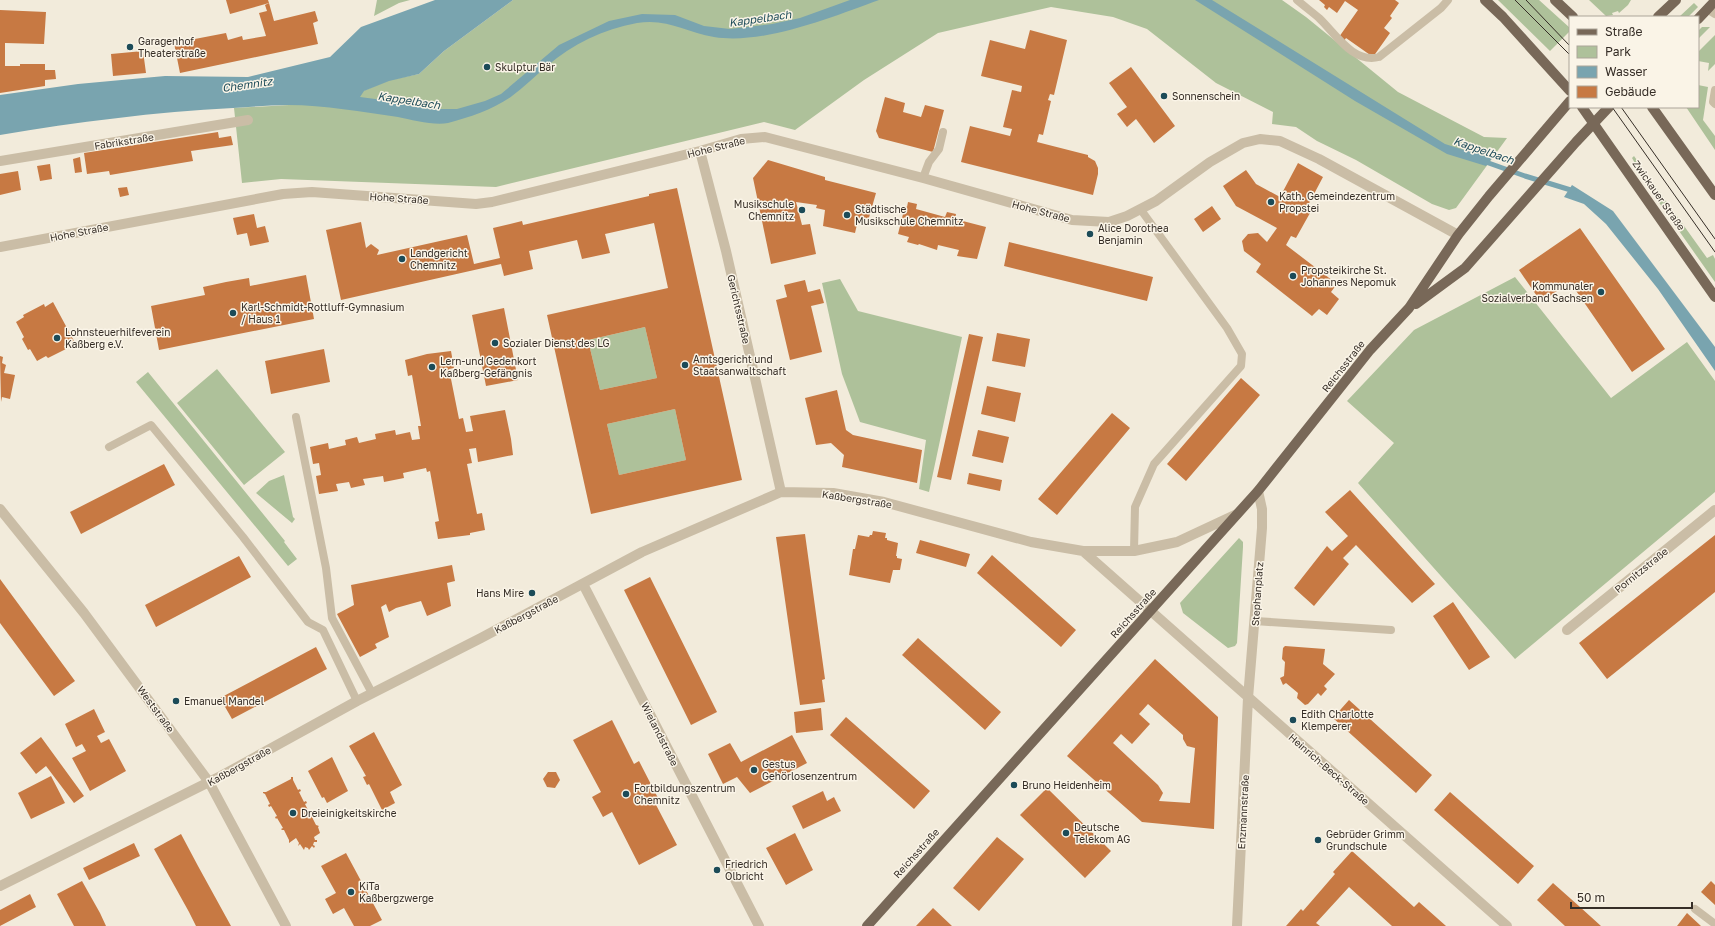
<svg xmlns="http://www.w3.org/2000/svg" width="1715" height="926" font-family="'Golos Text',sans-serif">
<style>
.green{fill:#aec19a}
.water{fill:#79a4af}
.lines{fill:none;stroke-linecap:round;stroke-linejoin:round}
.stream{stroke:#79a4af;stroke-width:5}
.building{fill:#c77943;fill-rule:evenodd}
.service{stroke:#cabda6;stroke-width:8}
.minor{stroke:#cabda6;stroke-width:10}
.tertiary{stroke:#cabda6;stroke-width:10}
.primary{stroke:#786858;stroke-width:10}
.tram{stroke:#362e27;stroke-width:1}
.poi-dot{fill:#1c4b58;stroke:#faf4e7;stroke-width:1.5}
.labels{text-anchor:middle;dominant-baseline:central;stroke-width:3;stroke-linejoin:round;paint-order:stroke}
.poi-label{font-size:10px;fill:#362e27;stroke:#faf4e7;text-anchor:start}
.street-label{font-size:10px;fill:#362e27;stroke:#faf4e7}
.water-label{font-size:11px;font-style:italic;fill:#1c4b58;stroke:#faf4e7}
</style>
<rect width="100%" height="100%" fill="#f2ebdb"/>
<path class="green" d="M377 0H410L399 3 374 16Z
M513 0H1282L1306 17 1398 92 1484 137 1507 138 1456 208 1449 210 1432 204 1356 160 1317 141 1296 127 1272 124 1273 112 1216 83 1147 29 1113 17 1051 7 938 33 864 80 795 130 764 122 496 187 281 179 242 183 234 108 289 105 363 91 389 80 419 74 444 51Z
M1498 0H1539L1570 28V31L1550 51Z
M1589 0H1631L1628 5 1619 13 1618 11 1612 13 1613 15 1606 16Z
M1694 3 1698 7 1688 17H1679Z
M1702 27H1710L1698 39V31Z
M1715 35V64L1708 71 1709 63 1698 61V52Z
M1698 85 1708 87 1703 120 1715 136V150L1686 107H1698Z
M1634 156 1707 258 1713 255 1715 259V282L1653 194 1632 158Z
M1515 277 1611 398 1687 342 1715 381V492L1515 659 1358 483 1394 443 1347 401 1414 330Z
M840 279 858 311 962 337 929 492 919 489 926 440 860 422 842 374 822 283Z
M645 327 657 378 600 390 588 340Z
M217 369 285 452 244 485 177 403Z
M148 372 285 541 284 542 297 559 288 566 136 382Z
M675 409 686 460 619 475 607 424Z
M284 475 293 517 295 519 292 523 256 493 269 481Z
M1239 538 1243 542V547L1237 643 1235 646 1228 648 1183 613 1180 603Z"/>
<path class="water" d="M435 0H513L444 51 419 74 389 81 364 91 360 97 421 105 438 109H457L485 101 501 94 559 45 609 21 642 14 675 15 704 26 730 29 772 24 800 18 850 0H879C832 17 764 45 714 37 686 32 667 18 637 23 603 29 573 44 547 66 535 76 524 87 512 96 494 109 470 117 448 123 435 126 412 120 398 117 362 112 325 105 288 105 270 105 252 107 233 108 155 112 77 122 0 135V95L78 84 165 76 248 77 330 57 361 27Z
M1195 0H1212L1445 144 1464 150 1493 157 1486 166 1447 154 1355 101Z
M1572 185 1613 211 1715 347V371L1658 289 1606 224 1584 204 1564 197Z"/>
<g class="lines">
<path class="stream" d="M1483 161 1525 176 1574 191"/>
</g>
<path class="building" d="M226 0H268L269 3 274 21 315 11 318 21 313 23 318 44 180 73 174 43 226 33 228 40 242 36 243 40 266 36 259 13 267 11 265 5 269 3 230 14Z
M1319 0H1395L1399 3 1390 16 1392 18 1384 28 1390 33 1373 57 1346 38 1344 41 1339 37 1358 10 1345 1 1337 13 1329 7 1327 10 1324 7 1325 5Z
M0 10 46 12 44 44 5 43V66H20V64H45V70H55L56 79 45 80V86L0 93Z
M1030 30 1067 40 1054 95 1050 94 1048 100 1051 101 1043 135 1039 134 1037 142 1088 155V157L1095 161 1098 168V174L1093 195 961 162 970 126 1010 136 1012 129 1003 127 1012 90 1021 92 1022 86 981 76 990 40 1025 49Z
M143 51 146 73 113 76 111 54Z
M1131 67 1175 126 1154 143 1136 119 1127 127 1117 114 1127 107 1109 83Z
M885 97 905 103 903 112 921 117 925 105 944 110 933 152 879 138 876 131Z
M218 132 219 138 231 136 233 145 191 151 193 161 110 175 109 171 87 174 84 153Z
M80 157 82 172 75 173 73 159Z
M768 160 825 177V180L876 193 868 221 858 220 855 233 823 226 825 210 816 208 817 205 796 202 802 225 810 224 816 254 771 264 753 178Z
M1298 163 1323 177 1305 211 1310 213 1296 238 1291 236 1286 245 1337 284 1331 292 1339 299 1327 315 1319 309 1312 316 1256 272 1261 264 1244 251 1242 241 1248 234 1258 233 1267 242 1277 228 1236 206 1223 186 1246 170 1256 184 1280 197Z
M50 164 52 179 40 181 37 166Z
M18 171 21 190 0 195V174Z
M127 187 129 195 120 197 118 188Z
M677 188 742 480 591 514 547 315 668 288 654 223 605 234 610 253 582 259 577 240 529 251 533 269 504 276 501 264 341 300 326 230 361 222 366 248 371 244 379 250 377 255 467 235 474 264 500 258 493 228 522 221 523 225 649 196V194ZM645 327 657 378 600 390 588 340ZM675 409 686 460 619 475 607 424Z
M908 202 917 204 916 209 945 217 947 212 956 214 955 219 986 227 977 259 957 256 959 250 938 245 937 250 919 244 918 245 907 242 909 237 898 234 905 206 907 207Z
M1212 206 1221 219 1203 232 1194 219Z
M254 214 257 228 265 226 269 242 250 246 247 233 237 235 233 218Z
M1580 228 1665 349 1632 372 1570 282 1541 302 1519 270Z
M1009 242 1153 277 1147 301 1004 266Z
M306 275 314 319 159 350 151 306 205 295 203 287 226 282 249 278 250 286Z
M805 280 808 292 820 289 824 303 811 306 822 352 790 360 776 300 787 297 784 285Z
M53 302 74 341 64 346 66 349 48 358 46 356 37 361 30 349 28 350 22 339 24 337 16 322 24 317 23 315 44 304 45 307Z
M504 308 518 380 486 386 472 315Z
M997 333 1030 339 1025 367 992 361Z
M969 334 983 337 951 480 937 477Z
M324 349 330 382 271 394 265 361Z
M451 351 454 368 449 369 459 419 463 418 466 432 473 431 470 416 505 410 511 439 513 455 478 462 476 448 469 449 472 463 467 464 477 514 482 513 485 530 470 533V535L438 539 435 522 439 521 430 471 427 472 426 468 403 473 404 478 384 482 383 476 363 479 365 485 351 488 349 482 336 484 338 491 319 494 316 476 321 475 319 463 313 464 310 447 328 443 329 449 346 445 345 440 357 437 359 443 363 442 376 439 375 434 395 430 396 435 410 432 412 440 420 439 418 426H421L412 375 408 376 405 360 427 354Z
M0 356 3 357 2 363 6 365 4 373 15 375 10 399 2 397 1 402Z
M1241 378 1260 395 1186 481 1167 464Z
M987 386 1021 393 1015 422 981 414Z
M837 390 846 430 853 435 922 450 917 483 842 467 844 455 831 443 816 445 805 398Z
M1112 413 1130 428 1057 515 1038 499Z
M978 430 1009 437 1003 463 972 456Z
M164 464 175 485 81 534 70 512Z
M969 473 1002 480 1000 491 967 484Z
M1350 490 1435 584 1412 603 1356 545 1343 558 1349 564 1314 606 1294 588 1327 546 1332 551 1348 536 1325 512Z
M873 531 886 533 885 538H887V540L898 543 896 556H897V558L902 559 900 570H893L890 583 849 575 853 549H855L858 535 869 537 870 535H872Z
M805 534 825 679 822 680 825 702 800 705 776 537Z
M1715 535V592L1607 679 1579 643Z
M920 540 970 554 966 567 916 553Z
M992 555 1076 630 1061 647 977 573Z
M239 556 251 577 156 627 145 605Z
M452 565 455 581 447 583 451 606 427 616 421 601 396 608 389 612 386 604 381 607 389 637 375 644 377 648 360 657 337 614 354 605 351 585Z
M650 577 717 712 691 725 624 590Z
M0 579 75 681 54 696 0 623Z
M1453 602 1490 657 1469 670 1433 616Z
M918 638 1001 712 985 730 902 655Z
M1285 646 1325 649 1323 664 1335 674 1324 686 1327 689 1321 696 1318 693 1308 704 1305 705 1297 698 1298 693 1286 683 1283 685 1280 678 1284 676 1285 662 1282 659 1283 648Z
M316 647 327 669 232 719 220 698Z
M1155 659 1218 717 1214 829 1142 822 1067 756ZM1148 704 1183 735V739L1187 746 1195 748 1190 803 1159 801 1163 793 1158 785 1113 743 1121 734 1132 744 1150 724 1139 714Z
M1349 700 1432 775 1416 793 1333 718Z
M821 708 823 730 796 733 794 712Z
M94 709 105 732 97 736 101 743 109 739 126 771 90 791 72 758 86 751 82 744 76 747 65 724Z
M846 717 930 791 914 809 830 735Z
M612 720 634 764 639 761 658 798 654 801 677 845 639 865 612 812 603 817 592 797 601 792 573 740Z
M374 732 402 785 390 792 395 803 382 810 369 784 367 785 363 777 366 776 349 746Z
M792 735 807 763 750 793 737 777 723 784 708 754 730 743 741 762Z
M41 737 84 796 74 803 46 766 36 774 20 753Z
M332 757 348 791 327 803 324 797 322 798 308 771Z
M548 772H556L560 780 555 788 547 787 543 779Z
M51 776 65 803 31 819 18 793Z
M291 777H293V780L298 790 300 789 301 791 299 792 304 802 306 801 307 803 305 804 310 814 312 813 313 814 311 815 316 825 319 826 318 827 320 833 314 837 315 840H317V842H314L313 845 315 846 314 848 312 846 309 850 308 848 305 847 304 850 300 844 298 846 299 843 296 838 289 843V840L284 830H282L281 829 283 828 277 818 276 819 275 817 277 816 271 806 269 807 268 805 270 804 265 794 263 793V792H266L291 779Z
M1047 788 1111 851 1085 878 1020 815Z
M823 791 827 801 834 797 841 811 803 829 792 806Z
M1450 792 1534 866 1518 884 1434 810Z
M795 833 813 870 786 885 766 848Z
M181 834 198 866 231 926H196L189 912 154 849Z
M997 837 1024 859 979 911 953 888Z
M134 843 140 856 89 880 83 868Z
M1352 851 1414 907 1419 902 1446 926H1392L1349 887 1316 923 1320 926H1286L1301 909 1303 911 1335 874 1333 872Z
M346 853 382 920 370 926H354L344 908 333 914 325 899 336 893 321 866Z
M82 881 100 913 106 926H74L66 911 57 894Z
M1711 881 1715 885V905L1701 892Z
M1553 883 1580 907 1601 926H1565L1537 900Z
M30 894 36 907 0 926V910Z
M933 908 952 926H916Z
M1687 913 1701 926H1677Z"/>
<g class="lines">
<path class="service" d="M1297 0C1304 6 1312 12 1319 18 1335 33 1353 64 1379 57L1441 8 1448 0
M1707 9 1715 14
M1715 90 1713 102 1715 104
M923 178 929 162 939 149 943 132
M296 417 326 568 332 618 372 693
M109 447 151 425 243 537 308 622 323 630 357 701
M1134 551 1135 507 1154 464 1241 366 1242 354 1227 328 1141 210
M1255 621 1391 630
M1695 909 1715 924"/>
<path class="minor" d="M700 151 726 251 781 492
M0 161 248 120
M0 247 283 194 312 192 476 204 492 202 700 151 741 139 765 137 923 178 1072 220 1109 222 1127 216 1156 201 1210 162 1243 143 1260 139 1280 141 1319 159 1458 235
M1083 551 1507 926
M583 584 759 926
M1567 630 1715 510
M0 886 221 776 357 701 481 638 642 552 781 492 833 493 884 502 1031 542 1083 551H1134L1177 542 1237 514
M1237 926 1248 698 1262 528V509L1258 491"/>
<path class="tertiary" d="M0 509 84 613 209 782 286 926"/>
<path class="primary" d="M1485 0 1503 17 1570 91
M1555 0 1573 17
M1658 17 1676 0
M1698 19 1715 1
M1582 107 1715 297
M1652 107 1715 195
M1416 304 1465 268 1576 142 1609 107
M867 926 1258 491 1370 350 1409 308 1458 235 1489 196 1570 101"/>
<path class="tram" d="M1515 0 1570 55
M1526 0 1570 46
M1612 107 1715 252
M1621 107 1715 239"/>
</g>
<g class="poi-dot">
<circle cx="130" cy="47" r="4"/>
<circle cx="487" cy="67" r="4"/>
<circle cx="1164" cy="96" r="4"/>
<circle cx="1271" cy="202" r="4"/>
<circle cx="802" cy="210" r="4"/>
<circle cx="847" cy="215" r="4"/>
<circle cx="1090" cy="234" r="4"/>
<circle cx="402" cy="259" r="4"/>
<circle cx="1293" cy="276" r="4"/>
<circle cx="1601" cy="292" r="4"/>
<circle cx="233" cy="313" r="4"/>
<circle cx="57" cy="338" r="4"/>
<circle cx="495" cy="343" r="4"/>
<circle cx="685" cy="365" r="4"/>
<circle cx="432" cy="367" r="4"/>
<circle cx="532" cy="593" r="4"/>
<circle cx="176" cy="701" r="4"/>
<circle cx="1293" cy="720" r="4"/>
<circle cx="754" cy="770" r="4"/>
<circle cx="1014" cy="785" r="4"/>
<circle cx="626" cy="794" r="4"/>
<circle cx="293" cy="813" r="4"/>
<circle cx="1066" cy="833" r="4"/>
<circle cx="1318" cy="840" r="4"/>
<circle cx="717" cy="870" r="4"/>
<circle cx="351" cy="892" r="4"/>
</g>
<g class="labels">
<g class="poi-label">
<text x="138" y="41">Garagenhof<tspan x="138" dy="12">Theaterstraße</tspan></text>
<text x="495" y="67">Skulptur Bär</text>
<text x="1172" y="96">Sonnenschein</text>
<text x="1279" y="196">Kath. Gemeindezentrum<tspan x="1279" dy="12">Propstei</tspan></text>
<text x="794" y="204" text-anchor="end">Musikschule<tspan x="794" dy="12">Chemnitz</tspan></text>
<text x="855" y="209">Städtische<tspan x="855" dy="12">Musikschule Chemnitz</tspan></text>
<text x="1098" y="228">Alice Dorothea<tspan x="1098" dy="12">Benjamin</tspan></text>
<text x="410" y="253">Landgericht<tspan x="410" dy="12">Chemnitz</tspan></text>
<text x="1301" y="270">Propsteikirche St.<tspan x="1301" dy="12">Johannes Nepomuk</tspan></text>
<text x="1593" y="286" text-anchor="end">Kommunaler<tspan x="1593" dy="12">Sozialverband Sachsen</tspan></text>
<text x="241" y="307">Karl-Schmidt-Rottluff-Gymnasium<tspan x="241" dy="12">/ Haus 1</tspan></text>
<text x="65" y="332">Lohnsteuerhilfeverein<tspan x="65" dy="12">Kaßberg e.V.</tspan></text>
<text x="503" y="343">Sozialer Dienst des LG</text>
<text x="693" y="359">Amtsgericht und<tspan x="693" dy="12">Staatsanwaltschaft</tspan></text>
<text x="440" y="361">Lern-und Gedenkort<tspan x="440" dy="12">Kaßberg-Gefängnis</tspan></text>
<text x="524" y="593" text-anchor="end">Hans Mire</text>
<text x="184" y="701">Emanuel Mandel</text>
<text x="1301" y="714">Edith Charlotte<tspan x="1301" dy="12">Klemperer</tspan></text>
<text x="762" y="764">Gestus<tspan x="762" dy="12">Gehörlosenzentrum</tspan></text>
<text x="1022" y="785">Bruno Heidenheim</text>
<text x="634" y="788">Fortbildungszentrum<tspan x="634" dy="12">Chemnitz</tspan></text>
<text x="301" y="813">Dreieinigkeitskirche</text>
<text x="1074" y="827">Deutsche<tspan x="1074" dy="12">Telekom AG</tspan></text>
<text x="1326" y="834">Gebrüder Grimm<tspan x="1326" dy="12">Grundschule</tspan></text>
<text x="725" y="864">Friedrich<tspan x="725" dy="12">Olbricht</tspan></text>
<text x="359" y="886">KiTa<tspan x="359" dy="12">Kaßbergzwerge</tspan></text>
</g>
<g class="street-label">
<text transform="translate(124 141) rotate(-9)">Fabrikstraße</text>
<text transform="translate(716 147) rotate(-14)">Hohe Straße</text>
<text transform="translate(1659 195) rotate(55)">Zwickauer Straße</text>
<text transform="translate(399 198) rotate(4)">Hohe Straße</text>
<text transform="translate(1041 211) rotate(15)">Hohe Straße</text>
<text transform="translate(79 232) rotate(-11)">Hohe Straße</text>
<text transform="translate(739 309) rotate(77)">Gerichtsstraße</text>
<text transform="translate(1343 366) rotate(-52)">Reichsstraße</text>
<text transform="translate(857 499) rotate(9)">Kaßbergstraße</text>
<text transform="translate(1641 570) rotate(-39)">Pornitzstraße</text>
<text transform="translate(1257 594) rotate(-86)">Stephanplatz</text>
<text transform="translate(1133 613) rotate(-48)">Reichsstraße</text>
<text transform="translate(526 614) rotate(-28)">Kaßbergstraße</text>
<text transform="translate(156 709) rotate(54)">Weststraße</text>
<text transform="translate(660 734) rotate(63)">Wielandstraße</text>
<text transform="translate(239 766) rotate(-29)">Kaßbergstraße</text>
<text transform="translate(1329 769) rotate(41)">Heinrich-Beck-Straße</text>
<text transform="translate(1243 812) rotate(-87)">Enzmannstraße</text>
<text transform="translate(916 853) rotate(-48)">Reichsstraße</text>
</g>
<g class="water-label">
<text transform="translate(760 18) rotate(-8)">Kappelbach</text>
<text transform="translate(247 84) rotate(-8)">Chemnitz</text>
<text transform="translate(409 100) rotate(9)">Kappelbach</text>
<text transform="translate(1484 150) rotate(19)">Kappelbach</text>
</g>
</g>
<rect x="1569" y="16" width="130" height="92" fill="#faf4e7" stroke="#aca59a"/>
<rect x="1577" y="29" width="20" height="6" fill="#786858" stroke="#aca59a"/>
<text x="1605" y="36" font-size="12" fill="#362e27">Straße</text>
<rect x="1577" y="46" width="20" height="12" fill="#aec19a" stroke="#aca59a"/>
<text x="1605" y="56" font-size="12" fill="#362e27">Park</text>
<rect x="1577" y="66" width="20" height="12" fill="#79a4af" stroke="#aca59a"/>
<text x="1605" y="76" font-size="12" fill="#362e27">Wasser</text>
<rect x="1577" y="86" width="20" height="12" fill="#c77943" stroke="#aca59a"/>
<text x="1605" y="96" font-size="12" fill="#362e27">Gebäude</text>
<path d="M1571 902v6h121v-6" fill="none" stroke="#362e27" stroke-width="2"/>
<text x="1577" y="902" font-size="12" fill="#362e27" stroke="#faf4e7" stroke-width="3" paint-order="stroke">50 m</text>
</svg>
